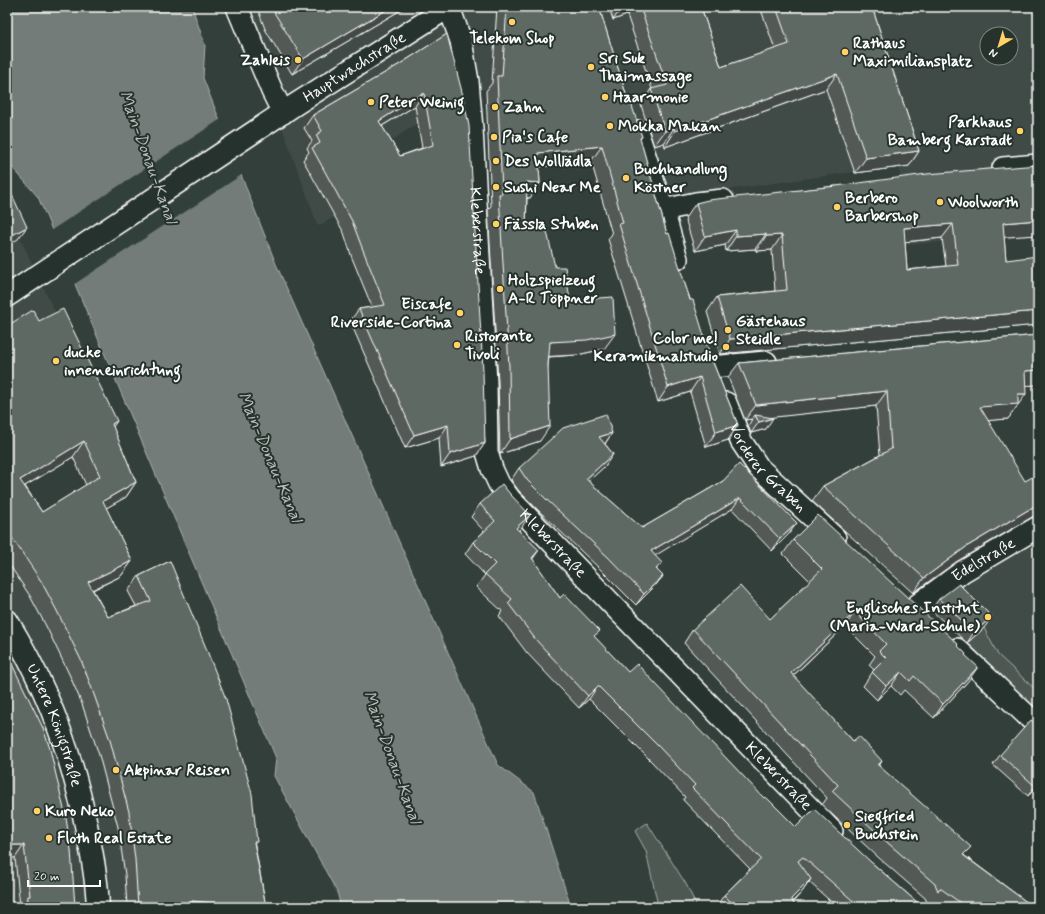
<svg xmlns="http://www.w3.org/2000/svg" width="1045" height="914" font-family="Mynerve,sans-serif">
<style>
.built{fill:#404c47;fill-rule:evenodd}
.green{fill:#4d5853;stroke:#a6aca9}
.water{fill:#737b78;stroke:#abb0ae}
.pier{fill:#333f3a}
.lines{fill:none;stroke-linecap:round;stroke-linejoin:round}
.street-casing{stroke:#fff;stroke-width:24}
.secondary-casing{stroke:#fff;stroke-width:25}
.street{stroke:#26332d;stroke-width:21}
.secondary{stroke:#26332d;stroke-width:22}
.wall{fill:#525a56;stroke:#fff;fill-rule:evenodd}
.shaded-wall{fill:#424a46;stroke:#fff}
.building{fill:#5f6964;stroke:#fff;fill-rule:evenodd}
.poi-dot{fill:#ffd166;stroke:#26332d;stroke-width:1.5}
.labels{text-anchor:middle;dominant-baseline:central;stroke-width:4;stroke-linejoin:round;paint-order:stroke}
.poi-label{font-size:16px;font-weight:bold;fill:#fff;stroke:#26332d;text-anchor:start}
.street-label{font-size:16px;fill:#fff;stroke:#26332d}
.water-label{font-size:17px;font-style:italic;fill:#b9bdbc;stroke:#26332d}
</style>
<rect width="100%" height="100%" fill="#333f3a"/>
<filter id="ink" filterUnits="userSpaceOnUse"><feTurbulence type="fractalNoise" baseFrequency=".025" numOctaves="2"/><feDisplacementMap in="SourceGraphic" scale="8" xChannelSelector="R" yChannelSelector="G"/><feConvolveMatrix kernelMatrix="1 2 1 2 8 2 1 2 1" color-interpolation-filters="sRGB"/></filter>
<g filter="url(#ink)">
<path class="built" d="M228 7H1038V236L988 240V244L942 247 941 242 905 245 899 168 853 172 662 199 611 42 597 48 533 86 465 91 391 141 401 180 318 226 276 111ZM987 34H1011V58H987Z
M7 204 21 240 97 401 7 388Z
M7 486 178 907H7Z
M1038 534V714L929 608 948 591Z"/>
<path class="green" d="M984 628 998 655 1038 692V714L965 644Z
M647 823 686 884 697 907H660L657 901 646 851 635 831Z"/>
<path class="water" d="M7 7H192L205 45 203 78 276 264 498 765 534 792 571 907H341L337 892 274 776 276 758 38 197 7 161Z"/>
<path class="pier" d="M221 119 243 174 73 285 50 231Z"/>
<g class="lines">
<defs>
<g id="street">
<path d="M237 7 272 91 283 113"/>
<path id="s1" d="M449 7 461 41 468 81 472 129 486 383 487 452 492 469 499 484 510 499 832 831"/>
<path d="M637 131 663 210 677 259"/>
<path d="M1003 168 1038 165"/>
<path d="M663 210 696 203 723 200"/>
<path id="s2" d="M7 296 296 104 449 7"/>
<path d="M711 367 766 362"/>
<path id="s3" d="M726 403 741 441 759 468 835 538"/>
<path id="s4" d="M912 609 962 572 1038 527"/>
<path d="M957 649 1038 726"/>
</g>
<g id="secondary">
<path id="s5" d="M7 621C47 686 74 760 88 835 93 859 97 882 98 907"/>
</g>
</defs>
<use href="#street" class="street-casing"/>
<use href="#secondary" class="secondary-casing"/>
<use href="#street" class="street"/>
<use href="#secondary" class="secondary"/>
</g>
<path class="wall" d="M257 7H406L292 74 265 29Z
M497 7H599L627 97 642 137 640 139 667 234 710 355 738 425 728 440 706 447 690 392 658 402 608 239 612 234 591 161 539 167 540 183 530 198H527L526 231 555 267 570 300 604 349 577 355 549 357 540 441 500 454 498 382 488 209 491 206 486 91 492 83Z
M609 7H701L721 67 775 49 760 7H872L919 151 909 166 855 173 826 89 665 147 664 143 654 146 641 105 651 89H652L627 15 613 20Z
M447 34 485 443 476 456 441 467 439 438 405 448 350 321 359 309 372 307 352 258 344 233 303 160 309 152 307 148 312 141 304 128 313 115 400 64ZM415 106 422 148 400 156 382 126Z
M836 186 1004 237 1006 260 1037 325 720 354 707 312 717 297 775 291 772 250 756 251 755 249 726 251 725 245 695 251 685 218 696 203ZM942 238 946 266 907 270 905 242Z
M39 321 113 427 136 482 126 497 106 508 132 561 121 576 93 590 108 617 136 606 128 591 139 576 170 561 255 845 266 907H127L125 875 118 827 99 755 82 704 70 676 46 626 30 596 7 561V326ZM73 457 86 485 42 512 25 486Z
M1038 335V385H1026L1016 409H1015L1008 419 988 420 1032 517 956 562 913 593 812 501 823 486 880 455 876 406 770 417 766 429 751 433 748 426 752 419 745 420 728 377 739 363Z
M612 433 605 444 613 454 605 466 588 481 642 528 723 481 788 535 772 551 732 509 655 555 657 570 663 576 654 587 636 605 600 569 539 511 519 491 511 480 519 468Z
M480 504 521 528 519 530 533 560 560 598 595 638 628 672 764 798 796 827 872 863 918 903 924 907H837L809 882 802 892 793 902 796 907H716L724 895 750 869 683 800 685 797 651 761 589 699 579 708 527 653 499 616 502 611 476 587 485 575 465 554 473 542 484 531 471 517Z
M793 540 957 645 966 654 965 655 968 681 934 718 904 690 900 695 891 686 877 700 863 686 874 670 869 665 875 656 845 626 793 676 853 741 882 761 879 766 965 856 1032 906 1038 907H937L930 902 928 904 925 898 879 858 822 805 827 798 684 643 693 629 770 619 810 581 783 554Z
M939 599 984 628 967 643 931 610Z
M7 654 75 907H20V906L15 858Z
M1000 755 1038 785 1028 796 993 765Z"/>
<path class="shaded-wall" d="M391 7H406L292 74 303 59Z
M622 7H633L627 15 613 20Z
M837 74 826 89 665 147 675 131Z
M424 93 415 106 370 133 379 121Z
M674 128 664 143 654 146 665 131Z
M602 146 591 161 528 168 538 153Z
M919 151 909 166 855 173 866 158Z
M527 182 540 183 530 198 517 197Z
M1038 220V235L992 238 1003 223Z
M953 224 942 238 894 243 904 228Z
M27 227 18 239 7 246V242L14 234Z
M736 230 725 245 695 251 705 236Z
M766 234 755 249 726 251 736 236Z
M782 235 772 250 756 251 766 236Z
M1038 311V325L720 354 730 339Z
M615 334 604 349 577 355 539 357 550 342Z
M1038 370V385L1014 386 1025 371Z
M700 377 690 392 658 402 668 387Z
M887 391 876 406 757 419 755 415 752 419 745 420 756 405Z
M1018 394H1026L1008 419 970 422 980 407Z
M773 418 766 429 751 433 759 422Z
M117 421 107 436 112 424Z
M448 425 439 438 405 448 414 435Z
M738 425 728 440 706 447 716 432Z
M550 426 540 441 500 454 510 439Z
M612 433 604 445 599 437Z
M84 441 73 457 10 495 20 480Z
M485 443 476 456 441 467 450 454Z
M613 454 605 466 578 491 586 479Z
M136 482 126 497 92 516 103 501Z
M740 498 732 509 643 563 651 551Z
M1038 504V515L1032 517 956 562 913 593 924 578 966 547Z
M530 515 521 528 508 541 516 528Z
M797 523 788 535 772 551 780 539Z
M539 550 530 563 532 558Z
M132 561 121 576 77 597 88 582Z
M663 576 654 587 636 605 644 594Z
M855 612 845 626 781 687 791 673Z
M992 617 984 628 967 643 974 632Z
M978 667 968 681 934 718 943 704Z
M901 672 891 686 877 700 886 686Z
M598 686 589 699 579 708 588 696Z
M1038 783V785L1028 796 1035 786Z
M7 845H24L15 858H7Z
M811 879 802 892 787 907 791 899Z
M192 901 233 905 231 907H188Z"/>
<path class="building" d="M273 7H391L303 59 275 14Z
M507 7H599L627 97H629L642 137 640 138 667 234 669 233 690 300H693L710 355 738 425 716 432 700 377 668 387 619 224 623 223 602 146 538 153 540 183 527 182 526 231 546 227 555 267H565L570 300 613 297 615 334 587 340 550 342 548 365 550 426 510 439 509 367 499 194H502L497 76H502Z
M640 7H701L721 67 789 44 776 7H872L919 151 866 158 837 74 675 131 674 128 665 131 651 89 667 85Z
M447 34 463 96 469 126 483 371 485 443 450 454 448 425 414 435 359 309 385 305 361 245 352 221 312 148 320 143 316 135 322 131 313 115 400 64ZM424 93 433 145 400 156 379 121Z
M1038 165V220L1003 223 1006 260 1038 256V311L730 339 717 297 787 290 782 235 766 236V234L736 236V230L705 236 696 203 708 200 836 186 927 174ZM953 224 958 265 907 270 904 228Z
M7 184 27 227 14 234 7 242Z
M63 309 117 421 112 424 136 482 103 501 132 561 88 582 108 617 151 601 139 576 170 561 204 643 226 699 252 794 257 842H254L266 907H232L233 905 192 901V907H138L135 859 129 812 110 740 92 689 81 660 57 611 41 581 19 548 7 531V326L33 310 39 321ZM84 441 100 476 42 512 20 480Z
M1038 335V370L1025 371 1026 394H1018V404L980 407 1025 481 1038 474V504L966 547 924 578 823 486 893 448H891L887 391 756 405 739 363Z
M606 414 612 433 599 437 613 454 586 479 642 528 723 481 739 464 797 523 780 539 740 498 651 551 662 563 656 569 663 576 644 594 608 557 547 500 527 480 519 468 563 428Z
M755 415 773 418 759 422Z
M502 484 510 494 530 515 516 528 539 550 532 558 560 598 564 594 600 631 594 636 628 672 637 664 764 798 766 797 796 827 814 809 872 863 918 903 925 906 924 907H860L803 857 798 861 811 879 791 899 796 907H736L724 895 761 859 692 788 695 785 660 748 598 686 588 696 536 640 508 603 512 599 485 574 495 564 473 542 495 521 480 504Z
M818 515 958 644 957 645 966 654 965 655 978 667 943 704 914 676 910 681 901 672 886 686 872 672 886 658 879 651 886 644 855 612 791 673 853 741 859 736 882 761 878 765 971 847 963 855 1032 906 1038 907H966L940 888 938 891 935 884 889 844 832 791 838 785 693 629 740 586 770 619 822 569 793 540Z
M959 584 992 617 974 632 939 599Z
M7 654 43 728 50 749 66 818 71 850 75 907H27L28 896H30L24 845H7Z
M1031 720 1038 726V783L1035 786 1000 755Z"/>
</g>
<g class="poi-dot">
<circle cx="512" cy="22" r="4"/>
<circle cx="845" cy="52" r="4"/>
<circle cx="298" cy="60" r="4"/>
<circle cx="591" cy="67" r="4"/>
<circle cx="605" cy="97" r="4"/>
<circle cx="371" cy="102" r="4"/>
<circle cx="495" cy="107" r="4"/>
<circle cx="610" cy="126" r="4"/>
<circle cx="1020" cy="131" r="4"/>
<circle cx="494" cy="137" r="4"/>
<circle cx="496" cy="161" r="4"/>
<circle cx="626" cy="178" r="4"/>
<circle cx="496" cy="187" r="4"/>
<circle cx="940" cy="202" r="4"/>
<circle cx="837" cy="207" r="4"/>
<circle cx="496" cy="224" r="4"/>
<circle cx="500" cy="289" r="4"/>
<circle cx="460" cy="313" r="4"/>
<circle cx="728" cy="330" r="4"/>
<circle cx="457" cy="345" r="4"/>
<circle cx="726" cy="347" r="4"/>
<circle cx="56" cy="361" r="4"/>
<circle cx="988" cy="617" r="4"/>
<circle cx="116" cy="770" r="4"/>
<circle cx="37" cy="811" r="4"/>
<circle cx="847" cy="825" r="4"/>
<circle cx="49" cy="838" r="4"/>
</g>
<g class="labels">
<g class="poi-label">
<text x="512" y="38" text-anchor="middle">Telekom Shop</text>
<text x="853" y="43">Rathaus<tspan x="853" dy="18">Maximiliansplatz</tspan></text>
<text x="599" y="58">Sri Suk<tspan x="599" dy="18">Thaimassage</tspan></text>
<text x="290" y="60" text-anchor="end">Zahleis</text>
<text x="613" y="97">Haarmonie</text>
<text x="379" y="102">Peter Weinig</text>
<text x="503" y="107">Zahn</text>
<text x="1012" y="122" text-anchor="end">Parkhaus<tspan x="1012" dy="18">Bamberg Karstadt</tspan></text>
<text x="618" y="126">Mokka Makan</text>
<text x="502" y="137">Pia's Cafe</text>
<text x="504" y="161">Des Wolllädla</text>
<text x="634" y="169">Buchhandlung<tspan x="634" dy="18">Köstner</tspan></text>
<text x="504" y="187">Sushi Near Me</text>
<text x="845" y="198">Berbero<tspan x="845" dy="18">Barbershop</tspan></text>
<text x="948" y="202">Woolworth</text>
<text x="504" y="224">Fässla Stuben</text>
<text x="508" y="280">Holzspielzeug<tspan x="508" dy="18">A-R Töppner</tspan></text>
<text x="452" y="304" text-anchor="end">Eiscafe<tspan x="452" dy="18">Riverside-Cortina</tspan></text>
<text x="736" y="321">Gästehaus<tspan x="736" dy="18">Steidle</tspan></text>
<text x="465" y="336">Ristorante<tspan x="465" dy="18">Tivoli</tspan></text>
<text x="718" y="338" text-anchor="end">Color me!<tspan x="718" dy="18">Keramikmalstudio</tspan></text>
<text x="64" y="352">ducke<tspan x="64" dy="18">inneneinrichtung</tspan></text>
<text x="980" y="608" text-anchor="end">Englisches Institut<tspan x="980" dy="18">(Maria-Ward-Schule)</tspan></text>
<text x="124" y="770">Akpinar Reisen</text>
<text x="45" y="811">Kuro Neko</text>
<text x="855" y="816">Siegfried<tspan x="855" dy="18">Buchstein</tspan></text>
<text x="57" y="838">Floth Real Estate</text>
</g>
<g class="street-label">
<text stroke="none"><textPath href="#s2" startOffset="416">Hauptwachstraße</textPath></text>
<text stroke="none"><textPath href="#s1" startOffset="227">Kleberstraße</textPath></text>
<text stroke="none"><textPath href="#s3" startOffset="78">Vorderer Graben</textPath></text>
<text stroke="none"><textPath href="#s1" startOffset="563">Kleberstraße</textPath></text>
<text stroke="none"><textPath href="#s4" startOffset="87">Edelstraße</textPath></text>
<text stroke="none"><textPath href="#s5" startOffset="115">Untere Königstraße</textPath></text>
<text stroke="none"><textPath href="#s1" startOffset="887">Kleberstraße</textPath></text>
</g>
<g class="water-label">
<text transform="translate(148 157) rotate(70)">Main-Donau-Kanal</text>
<text transform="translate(270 457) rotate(67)">Main-Donau-Kanal</text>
<text transform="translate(392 757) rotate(70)">Main-Donau-Kanal</text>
</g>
</g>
<rect width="1045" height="914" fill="none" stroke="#26332d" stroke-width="24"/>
<rect x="12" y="12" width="1021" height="890" fill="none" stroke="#fff" stroke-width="1.5" filter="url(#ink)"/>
<g transform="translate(999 46) rotate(218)"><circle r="19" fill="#26332d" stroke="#7d8581"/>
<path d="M0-3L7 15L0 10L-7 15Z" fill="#ffd166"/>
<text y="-6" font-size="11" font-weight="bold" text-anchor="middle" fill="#ffffff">N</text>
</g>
<path d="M28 880v6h72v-6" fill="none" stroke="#ffffff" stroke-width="2"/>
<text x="34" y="880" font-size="12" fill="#ffffff" stroke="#26332d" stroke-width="3" paint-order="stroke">20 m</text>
</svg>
